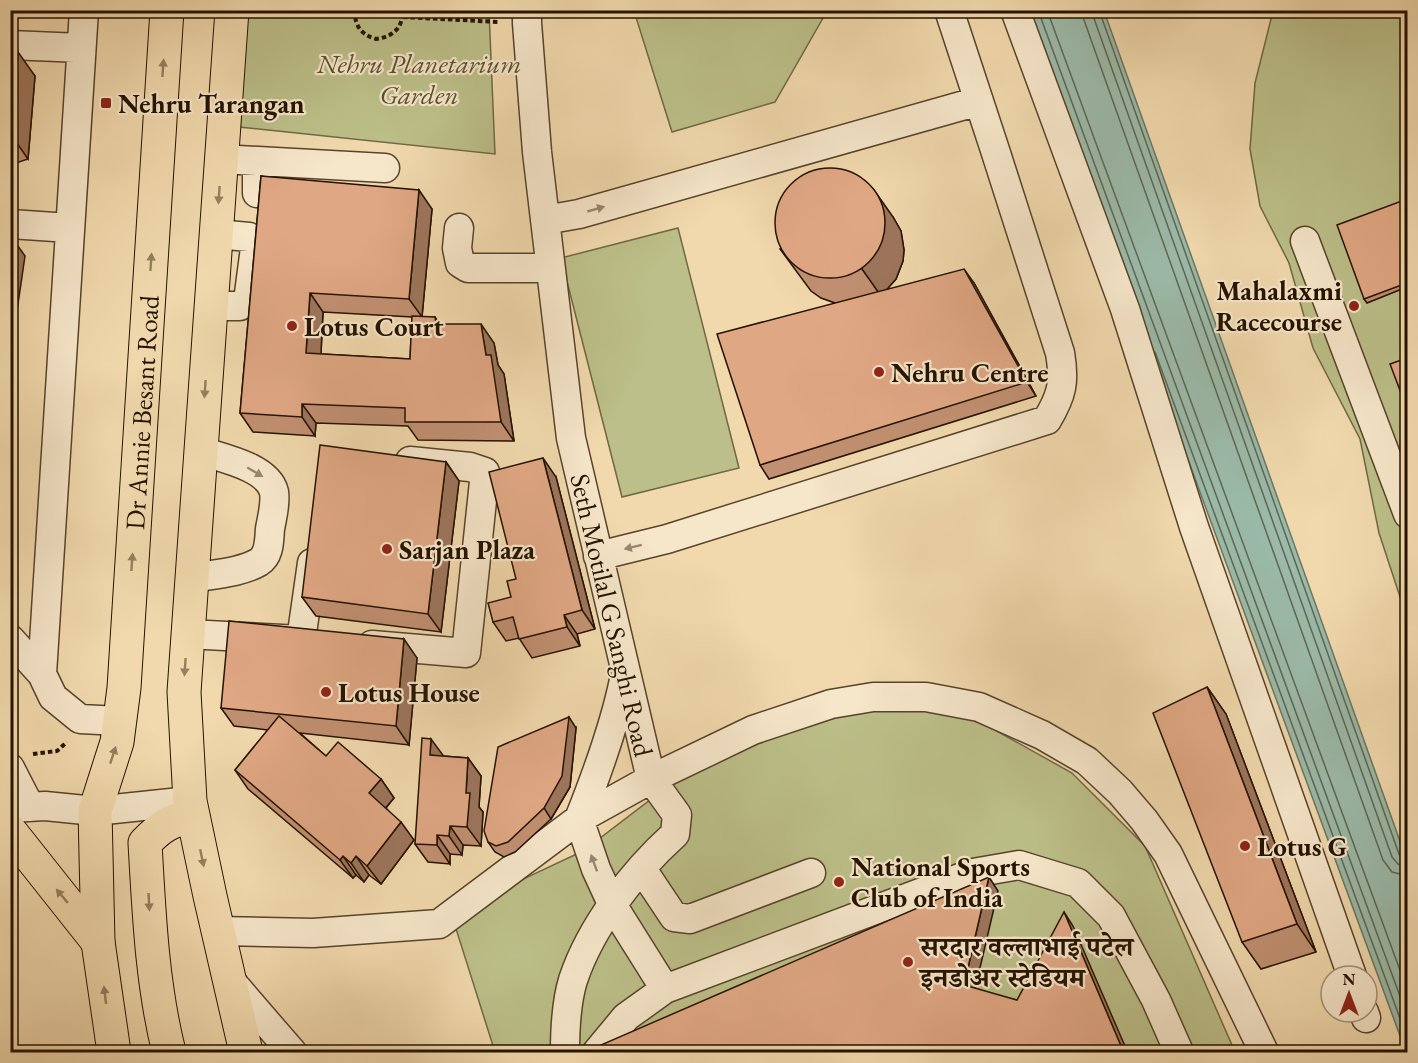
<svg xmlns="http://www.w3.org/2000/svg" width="1418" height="1063" font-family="'EB Garamond','Noto Serif Devanagari',serif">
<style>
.green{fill:#bcbf89;stroke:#706844;stroke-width:1.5}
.water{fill:#9bbaa9;stroke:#6b7765;stroke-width:1.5}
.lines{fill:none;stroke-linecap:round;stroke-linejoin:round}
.shore{stroke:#606654;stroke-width:1.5}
.minor-casing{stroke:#57442b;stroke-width:31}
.major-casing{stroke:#241200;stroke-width:35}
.highway-casing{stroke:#241200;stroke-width:35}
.path{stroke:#241200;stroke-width:4;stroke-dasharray:4.5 3;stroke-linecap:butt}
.minor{stroke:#f6e6ca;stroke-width:28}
.major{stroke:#f1d9ad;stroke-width:33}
.highway{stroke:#f1d9ad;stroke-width:33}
.wall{fill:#c19072;stroke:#241200;stroke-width:1.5;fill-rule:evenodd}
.shaded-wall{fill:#9d755c;stroke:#241200;stroke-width:1.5}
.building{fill:#e0a784;stroke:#241200;stroke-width:1.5}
.oneway{fill:#957f5f}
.oneway2{fill:#98876f}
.poi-dot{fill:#8f2418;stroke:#f6e6ca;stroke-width:2}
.labels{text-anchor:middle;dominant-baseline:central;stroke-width:4.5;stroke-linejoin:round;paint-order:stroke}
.park-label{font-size:27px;font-style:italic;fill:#594f30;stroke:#f6e6ca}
.poi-label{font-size:27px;font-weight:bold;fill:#241200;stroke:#f6e6ca;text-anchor:start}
.street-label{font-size:27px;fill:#241200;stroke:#f6e6ca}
</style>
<rect width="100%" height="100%" fill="#f1d9ad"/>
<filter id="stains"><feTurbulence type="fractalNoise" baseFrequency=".00333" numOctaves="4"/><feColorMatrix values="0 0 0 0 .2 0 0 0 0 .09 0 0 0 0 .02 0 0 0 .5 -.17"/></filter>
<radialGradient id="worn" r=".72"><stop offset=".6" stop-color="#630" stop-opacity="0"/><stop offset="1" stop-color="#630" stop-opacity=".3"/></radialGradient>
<path class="green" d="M247 11H489L495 154 239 127Z
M634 11V10L827 11 775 102 672 132Z
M1273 11H1407V618L1379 533 1360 439 1313 348 1289 263 1260 206 1250 149 1255 83Z
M678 228 739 468 622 497 561 258Z
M822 700 943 701 1072 773 1145 846 1235 1052H495L451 913 583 851 718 748Z"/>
<path class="water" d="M1023 11H1104L1407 861V1052H1406Z"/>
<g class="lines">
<path class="shore" d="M1038 10 1408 1018
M1047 10 1408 992
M1082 10 1084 20 1383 860 1392 872 1408 876
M1091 10 1392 857 1398 864 1408 867
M1099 10 1399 854 1402 858 1408 859
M1155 352 1408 1040"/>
<defs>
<path id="minor" d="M84 10 42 674 53 697 80 719 120 721
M1015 10 1125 309 1194 527 1352 976
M10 45 81 48
M221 159 385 168
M257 193V161
M545 220 579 214 979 101
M10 224 70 228
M459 228 457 248 460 263 468 268H550
M1305 241 1408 514
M211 306H240L248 301 255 248 254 241 249 237 216 234
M598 556 667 539 1047 420C1062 395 1065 382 1060 353L995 150 949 10
M192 578C213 574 240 573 259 562 270 555 269 540 270 529 272 517 276 504 274 492 268 467 222 458 201 451
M188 634 301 640 312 563
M10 639 42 674
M372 645 466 653 485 472 470 467 410 461
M624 680C614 728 597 774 579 819L596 869 613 906 665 989
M10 768 30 807
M10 808 45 806 95 811 190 801
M642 869 674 917 690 919 811 873
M218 931 313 933 439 924 579 819 651 779 571 438 537 152 527 23V10
M229 979 292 1052
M1364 1012 1366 1018
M565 1052C565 1028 566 1003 573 980 591 926 633 872 675 834L677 815 651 779 753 730 831 704 873 697H926L979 707 1042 735 1087 761 1120 792 1144 820 1168 854 1264 1052
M597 1052 626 1017 665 989 973 873 1019 865 1078 883 1111 916 1156 1000 1179 1052"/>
<g id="major">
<path d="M232 10 184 692 190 801 210 896 246 1052"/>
<path d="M10 831 98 942"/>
<path id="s1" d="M114 1052 98 942 95 811 117 742 124 688 167 10"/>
</g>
<path id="highway" d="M169 1052C152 984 149 914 145 843 160 827 172 819 193 817"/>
</defs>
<use href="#minor" class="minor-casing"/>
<use href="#major" class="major-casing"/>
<use href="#highway" class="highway-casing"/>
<path class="path" d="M304 10 354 14
M355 10C354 26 362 35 376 39 392 37 404 28 402 10
M403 17 499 22
M33 754 57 751 67 742"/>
<use href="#minor" class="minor"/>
<use href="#major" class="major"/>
<use href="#highway" class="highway"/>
</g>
<path class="wall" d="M10 48 35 76 28 159 10 165Z
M261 176 432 209 422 317H435L440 324 494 343 498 365 504 374 514 441 418 440 408 426 316 423 315 436 253 432 240 413ZM323 312 412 317 410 359 321 354Z
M1407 199V287L1367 303 1364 299Z
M893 217 901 231 904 250 903 261 896 279 887 289 974 283 1036 396 769 479 760 465 835 303 821 298 811 291 780 249Z
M446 462 459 481 441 632 316 616 302 597Z
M556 477 595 629 577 634 580 646 532 658 519 638 506 641 493 622 511 597 516 579Z
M417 658 409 745 300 733 326 756 381 779 394 798 386 808 414 840 381 884 369 875 364 882 356 875 353 878 248 789 235 770 268 730 234 726 221 708Z
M1207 687 1226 714 1316 952 1261 969 1242 942Z
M576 728 570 787 551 819 515 852 504 857 495 852 488 842Z
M443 756 468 758 481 776 479 807 483 812 481 846 463 845 462 855 450 854V864L428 862 415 844Z"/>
<path class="shaded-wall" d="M18 52 35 76 28 159 12 136Z
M419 190 432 209 422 317 409 299Z
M874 190 893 217 901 231 904 250 903 261 896 279 881 296 862 269Z
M10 235 25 256 13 338 10 334Z
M964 269 974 283 1036 396 1027 382Z
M310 293 323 312 320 372 306 353Z
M481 324 494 343 498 365 504 374 514 441 501 422 486 355Z
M302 404 316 423 315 436 302 417Z
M543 458 556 477 595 629 582 610Z
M446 462 459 481 441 632 428 614Z
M564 615 577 634 580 646 567 627Z
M404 639 417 658 409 745 396 726Z
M1207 687 1226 714 1316 952 1297 924Z
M569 717 576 728 570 787 551 819 544 808Z
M431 739 445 758 430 755Z
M468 758 481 776 479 807 483 812 481 846 467 827 466 793Z
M381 779 394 798 382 812 369 793Z
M401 822 414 840 381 884 367 866Z
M450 826 463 845 462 855 449 836Z
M437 835 450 854V864L437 845Z
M343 856 356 875 353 878 340 860Z
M356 856 369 875 364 882 351 863Z
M989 877 998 891 973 998 964 985Z
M1064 912 1073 926 1128 1053H1124Z"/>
<path class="building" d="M10 48 18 52 12 136H10Z
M775 223a55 55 0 1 1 110 0a55 55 0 1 1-110 0Z
M261 176 419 190 409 299 310 293 306 353 410 359 412 316 435 317 436 324H481L486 355H491L501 422H405V408L302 404V417L240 413Z
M1407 199V283L1364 299 1337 225Z
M964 269 1027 382 760 465 717 334Z
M1407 358V409L1390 364Z
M320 445 446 462 428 614 302 597Z
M543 458 582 610 564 615 567 627 519 639 513 617 493 622 488 603 511 597 507 581 516 579 489 472Z
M229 621 404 639 396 726 221 708Z
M1207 687 1297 924 1242 942 1153 713Z
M279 716 326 756 338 742 381 779 369 793 401 822 367 866 356 856 351 863 343 856 340 860 235 770Z
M569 717 562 776 544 808 508 842 496 846 488 842 484 831 498 747Z
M422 738 431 739 430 755 468 758 466 793H470L467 827 450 826 449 836 437 835V845L415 844Z
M989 877 964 985 1017 1000 1064 912 1124 1053H588L587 1051Z"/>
<defs><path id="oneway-solid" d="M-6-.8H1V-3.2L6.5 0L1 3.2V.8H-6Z" transform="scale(1.5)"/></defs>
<g class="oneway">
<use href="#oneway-solid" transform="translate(163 68) rotate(-86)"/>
<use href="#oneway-solid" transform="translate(219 195) rotate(94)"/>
<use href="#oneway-solid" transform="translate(151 262) rotate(-86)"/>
<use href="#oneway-solid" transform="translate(205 389) rotate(94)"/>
<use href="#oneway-solid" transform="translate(132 562) rotate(-86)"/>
<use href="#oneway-solid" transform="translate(185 667) rotate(94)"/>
<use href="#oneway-solid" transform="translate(113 755) rotate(-72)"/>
<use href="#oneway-solid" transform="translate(202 858) rotate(78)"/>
<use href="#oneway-solid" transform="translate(62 896) rotate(-130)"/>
<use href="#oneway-solid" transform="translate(149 902) rotate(87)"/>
<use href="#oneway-solid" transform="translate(105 995) rotate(-97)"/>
</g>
<g class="oneway2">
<use href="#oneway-solid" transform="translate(596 209) rotate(-16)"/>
<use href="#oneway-solid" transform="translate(255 472) rotate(30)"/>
<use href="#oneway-solid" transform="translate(633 547) rotate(166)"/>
<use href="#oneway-solid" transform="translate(594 863) rotate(-110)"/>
</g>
<g class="poi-dot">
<rect x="100" y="97" width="12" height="12" rx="3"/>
<circle cx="1354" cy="306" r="6"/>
<circle cx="292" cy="326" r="6"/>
<circle cx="879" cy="372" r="6"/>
<circle cx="387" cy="549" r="6"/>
<circle cx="326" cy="692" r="6"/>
<circle cx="1245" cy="846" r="6"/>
<circle cx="839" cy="882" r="6"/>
<circle cx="908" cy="962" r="6"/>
</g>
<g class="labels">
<g class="park-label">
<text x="419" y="63">Nehru Planetarium<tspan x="419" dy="31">Garden</tspan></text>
</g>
<g class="poi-label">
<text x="118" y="103">Nehru Tarangan</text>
<text x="1342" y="290" text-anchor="end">Mahalaxmi<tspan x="1342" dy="31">Racecourse</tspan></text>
<text x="304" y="326">Lotus Court</text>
<text x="891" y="372">Nehru Centre</text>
<text x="399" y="549">Sarjan Plaza</text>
<text x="338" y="692">Lotus House</text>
<text x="1257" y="846">Lotus G</text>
<text x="851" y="866">National Sports<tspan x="851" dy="31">Club of India</tspan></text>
<text x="920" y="946">सरदार वल्लाभाई पटेल<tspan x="920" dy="31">इनडोअर स्टेडियम</tspan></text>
</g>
<g class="street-label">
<text stroke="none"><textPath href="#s1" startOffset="645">Dr Annie Besant Road</textPath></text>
<text transform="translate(612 615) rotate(77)">Seth Motilal G Sanghi Road</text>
</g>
</g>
<rect width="1418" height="1063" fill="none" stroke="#f1d9ad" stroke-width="36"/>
<rect x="12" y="12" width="1394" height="1039" fill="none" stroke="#241200" stroke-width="3"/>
<rect x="18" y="18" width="1382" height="1027" fill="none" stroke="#241200" stroke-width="1.5"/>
<g transform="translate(1349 994)"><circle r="28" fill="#f6e6ca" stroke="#a29179" stroke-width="1.5"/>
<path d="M0-4.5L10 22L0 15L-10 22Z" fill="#8f2418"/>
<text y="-9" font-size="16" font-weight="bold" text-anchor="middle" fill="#241200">N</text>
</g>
<rect width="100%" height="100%" filter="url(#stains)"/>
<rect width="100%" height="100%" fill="url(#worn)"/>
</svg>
